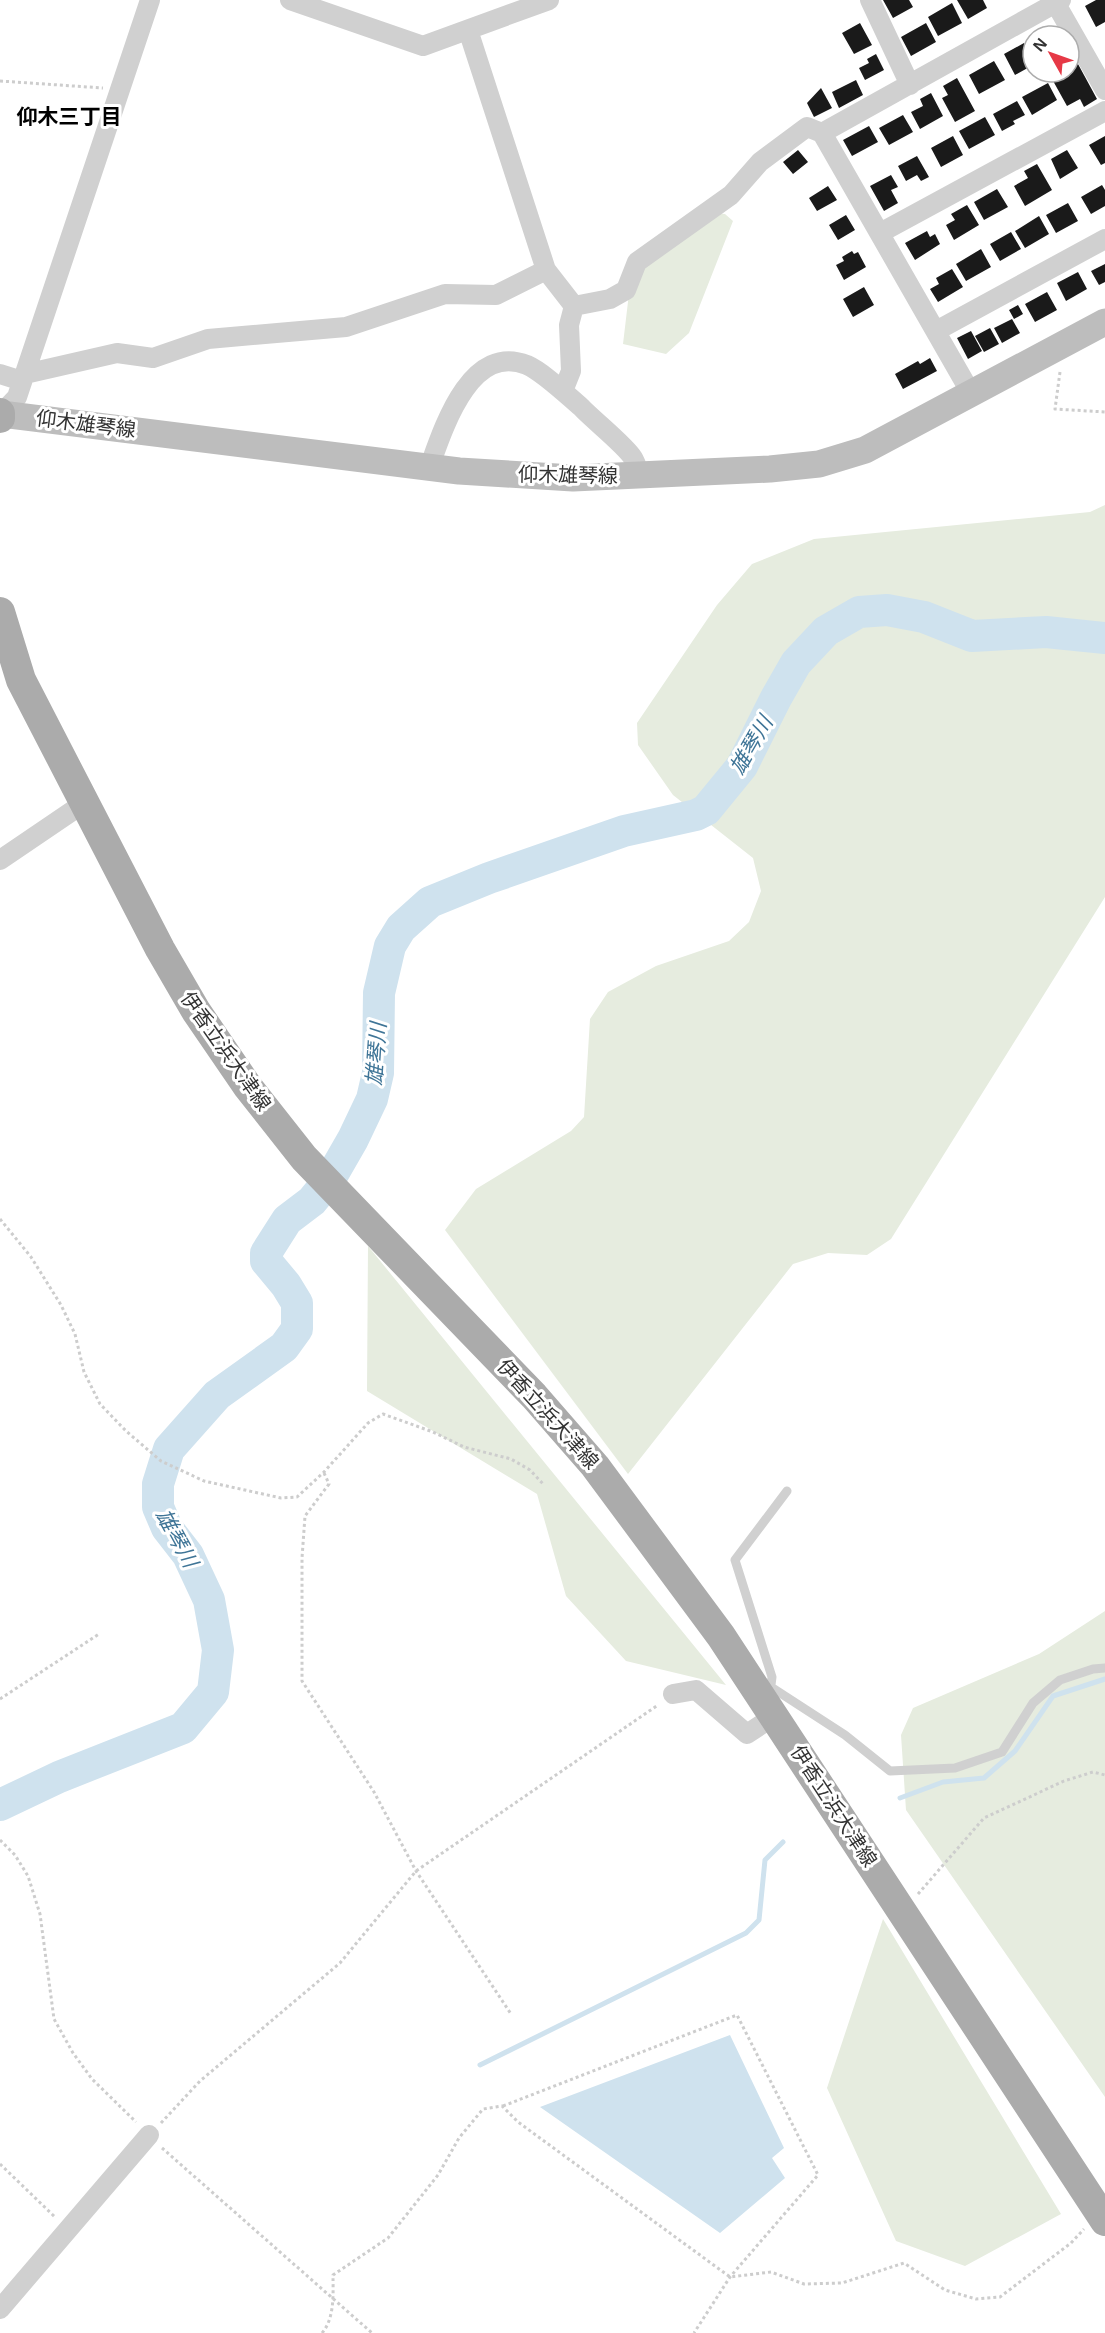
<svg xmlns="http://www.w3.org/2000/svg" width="1105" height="2333" font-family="Arial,'Noto Sans JP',sans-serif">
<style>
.green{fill:#e6ecdf}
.water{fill:#cfe2ee}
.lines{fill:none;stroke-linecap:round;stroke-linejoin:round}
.stream{stroke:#cfe2ee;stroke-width:5}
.river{stroke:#cfe2ee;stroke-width:32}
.building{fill:#1a1a1a}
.path{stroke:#cdcdcd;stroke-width:3;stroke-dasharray:3 3;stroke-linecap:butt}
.lane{stroke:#d0d0d0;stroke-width:9}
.street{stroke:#d0d0d0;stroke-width:20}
.secondary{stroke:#bdbdbd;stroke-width:27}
.primary{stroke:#ababab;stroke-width:30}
.labels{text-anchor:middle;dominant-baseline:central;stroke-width:6;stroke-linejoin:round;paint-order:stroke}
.street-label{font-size:20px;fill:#333;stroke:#fff}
.neighbourhood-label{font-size:21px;font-weight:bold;fill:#000;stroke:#fff}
.water-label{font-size:21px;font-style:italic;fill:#3f7597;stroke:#fff}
</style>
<rect width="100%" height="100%" fill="#fff"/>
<path class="green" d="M705 212 725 214 733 221 689 333 666 354 623 344 632 268Z
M1105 505V897L891 1239 867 1255 828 1253 793 1264 628 1474 445 1230 476 1189 571 1131 584 1117 590 1019 608 992 656 966 729 941 749 922 761 891 753 858 673 795 638 745 637 723 717 605 752 564 814 539 1090 512Z
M368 1246 726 1685 626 1661 566 1596 537 1494 367 1391Z
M1105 1611V2097L906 1810 901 1735 913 1708 1039 1654Z
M883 1919 1061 2214 965 2266 896 2241 827 2088Z"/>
<path class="water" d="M730 2035 784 2148 772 2158 785 2178 720 2233 540 2107Z"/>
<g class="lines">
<path class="stream" d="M900 1798 943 1782 984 1778 1015 1751 1053 1696 1105 1679
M480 2065 746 1933 759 1920 765 1860 783 1842"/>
<path class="river" d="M0 1805 59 1777 183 1728 213 1692 218 1650 209 1600 188 1555 167 1528 158 1507V1484L169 1449 217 1395 284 1347 297 1329V1303L286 1285 266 1261V1253L287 1220 312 1201 330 1179 353 1139 372 1099 378 1073 379 993 390 946 401 928 430 902 489 878 624 831 696 815 706 810 742 766 776 698 796 663 826 631 859 612 887 610 924 617 972 636 1046 632 1105 638"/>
</g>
<path class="building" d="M883 0H909L913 7 893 18Z
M957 0H983L987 8 968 19Z
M1096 0H1105V22L1096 27 1085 6Z
M952 3 962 23 938 36 928 17Z
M860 23 872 45 854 54 842 33Z
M926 23 936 42 911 56 901 37Z
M1024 43 1033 58V65L1015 75 1004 54Z
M876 54 884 70 865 80 859 68 869 63 867 59Z
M994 61 1005 80 979 94 969 75Z
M1078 64 1097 99 1084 107 1080 99 1067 106 1052 79 1065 72H1069V70Z
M957 78 975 111 955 122 942 98 948 95 943 86Z
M856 80 863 95 839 108 832 92Z
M1048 83 1057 100 1032 115 1022 97Z
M821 88 832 108 814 117 807 103Z
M931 93 943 116 920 129 911 112 923 106 920 99Z
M1017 101 1025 115 1013 121 1015 124 1002 131 993 114Z
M903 115 913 132 889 145 879 128Z
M985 117 995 135 969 149 959 131Z
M869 126 878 142 852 156 843 140Z
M953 136 963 155 941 167 931 148Z
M1105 136V163L1101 165 1089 145Z
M798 150 808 162 793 174 783 162Z
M1067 150 1078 168 1060 179 1051 159Z
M917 156 929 177 921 181 917 175 906 181 898 166Z
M1037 164 1052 190 1025 206 1014 186 1028 178 1024 171Z
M891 175 898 187 891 190 898 203 884 211 870 186Z
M1102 185 1105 190V206L1091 214 1081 197Z
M828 186 837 200 817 211 809 198Z
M997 189 1008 207 984 220 974 202Z
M1068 203 1078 221 1056 233 1046 215Z
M967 205 979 225 954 240 946 225 955 220 951 214Z
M846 215 855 230 838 240 829 225Z
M1039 216 1049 234 1025 248 1015 231Z
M927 231 930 237 935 234 940 244 915 260 905 243Z
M1011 232 1021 249 1000 261 990 244Z
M981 249 991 267 966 281 956 264Z
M852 251 854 254 858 252 866 267 844 280 836 265 844 261 842 257Z
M1105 264V282L1099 285 1091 271Z
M952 269 963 287 938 302 930 289 939 284 936 278Z
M1078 272 1087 289 1066 301 1057 283Z
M864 287 874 305 853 317 843 299Z
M1047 292 1057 310 1035 322 1025 304Z
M1018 305 1023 314 1014 319 1009 310Z
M1012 319 1020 333 1002 343 994 328Z
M990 328 999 344 984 352 975 336Z
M971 331 982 351 968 359 957 338Z
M930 358 937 371 903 389 895 374 918 361 920 364Z"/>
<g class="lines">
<path class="path" d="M0 81 103 88
M1060 372 1055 409 1105 412
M0 1219 31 1257 61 1305 75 1334 84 1372 100 1404 126 1431 161 1461 204 1481 281 1498 297 1497 324 1472 368 1423 383 1414 433 1432 464 1447 511 1459 530 1470 544 1485
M324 1473 329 1484 305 1516 302 1558V1681L374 1792 416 1871 511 2014
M0 1699 99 1634
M0 1840 15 1855 28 1876 40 1914 54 2019 73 2053 92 2079 136 2122
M918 1894 984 1818 1064 1781 1093 1772 1105 1775
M503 2106 737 2015 818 2175 730 2277 694 2333
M161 2123 200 2081 340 1963 416 1871 658 1705
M162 2148 372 2333
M0 2164 56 2218
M322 2333C335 2318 333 2293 333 2275L388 2238 438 2175 459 2138 483 2109 502 2106 518 2122 730 2277 771 2272 804 2284 842 2283 904 2263 945 2290 976 2299 1000 2297 1071 2243 1084 2229"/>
<path class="lane" d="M771 1687 845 1735 890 1771 955 1768 1002 1752 1033 1703 1060 1680 1093 1669 1105 1668
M770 1693 772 1677 735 1560 787 1491"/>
<path class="street" d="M290 0 423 46 549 0
M870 0 910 85
M1056 4 1105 90
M822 133 1061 0
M880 233 1105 111
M546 270 574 306 569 325 571 371 563 391
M574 306 610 299 626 290 637 262 731 195 760 162 807 127 822 133 972 395
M936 331 1105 239
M0 374 22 381
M25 374 117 353 153 358 208 339 346 327 445 294 496 295 546 270 468 30
M1 414 17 397 150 0
M429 468C443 429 470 342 527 365 543 372 567 395 581 407 592 419 626 446 633 458 636 463 638 470 640 475
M0 860 84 803
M673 1694 696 1690 747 1734 774 1716
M0 2309 149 2135"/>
<path class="secondary" d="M1 414 459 471 573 478 770 469 819 464 865 450 1105 322"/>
<path class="primary" d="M0 413V418
M0 612 21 680 160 949 196 1011 248 1087 304 1158 534 1396 595 1466 721 1636 1105 2221"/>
</g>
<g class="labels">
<g class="street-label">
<text transform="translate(86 424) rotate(7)">仰木雄琴線</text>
<text transform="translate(568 475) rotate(1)">仰木雄琴線</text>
<text transform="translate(226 1051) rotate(55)">伊香立浜大津線</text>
<text transform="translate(548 1414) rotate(48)">伊香立浜大津線</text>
<text transform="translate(834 1806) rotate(57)">伊香立浜大津線</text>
</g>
<g class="neighbourhood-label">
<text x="69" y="116">仰木三丁目</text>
</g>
<g class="water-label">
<text transform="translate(751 745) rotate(-60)">雄琴川</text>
<text transform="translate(376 1054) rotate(-86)">雄琴川</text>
<text transform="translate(177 1538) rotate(61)">雄琴川</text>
</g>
</g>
<g transform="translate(1051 54) rotate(310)"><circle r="28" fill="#ffffff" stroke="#adadad" stroke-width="1.5"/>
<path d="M0-4.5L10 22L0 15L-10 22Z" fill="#e63946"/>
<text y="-9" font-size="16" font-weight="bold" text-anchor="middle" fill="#333333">N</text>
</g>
</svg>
